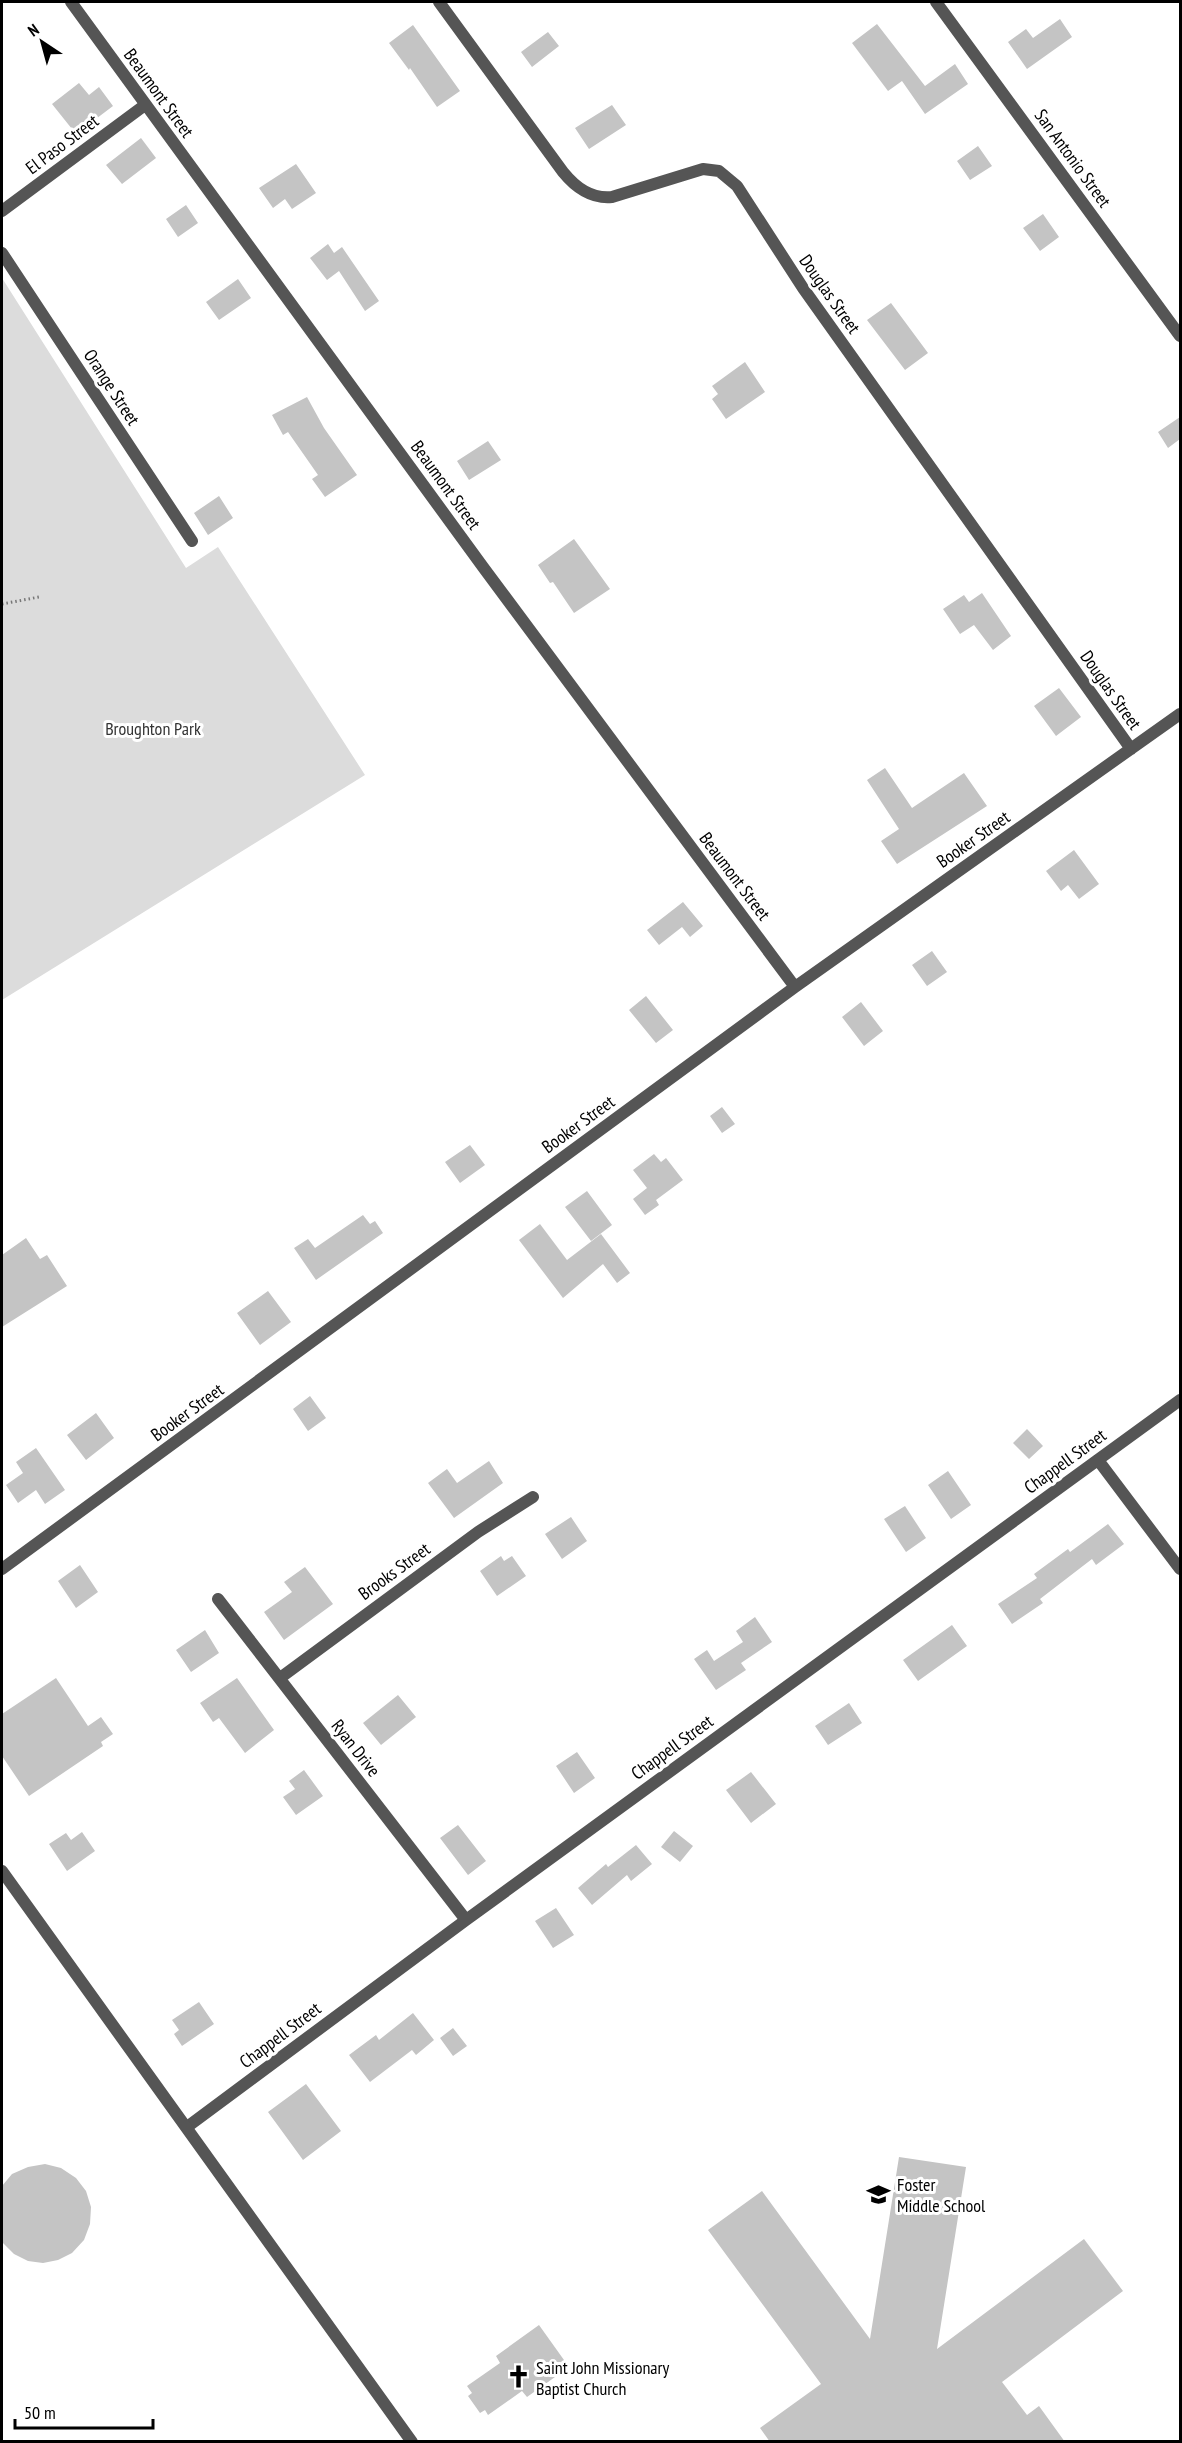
<svg xmlns="http://www.w3.org/2000/svg" width="1182" height="2443" font-family="'PT Sans Narrow',sans-serif">
<style>
.green{fill:#dcdcdc}
.building{fill:#c4c4c4}
.lines{fill:none;stroke-linecap:round;stroke-linejoin:round}
.path{stroke:#777;stroke-width:3;stroke-dasharray:1.5 3;stroke-linecap:butt}
.minor{stroke:#555;stroke-width:12}
.tertiary{stroke:#555;stroke-width:12}
.labels{text-anchor:middle;dominant-baseline:central;stroke-width:6;stroke-linejoin:round;paint-order:stroke}
.street-label{font-size:18px;fill:#000;stroke:#fff}
.park-label{font-size:18px;fill:#333;stroke:#fff}
.poi-label{font-size:18px;fill:#000;stroke:#fff;text-anchor:start}
</style>
<rect width="100%" height="100%" fill="#fff"/>
<path class="green" d="M2 278 186 568 218 547 365 775 2 1000Z"/>
<path class="building" d="M1060 19 1072 37 1027 69 1008 42 1026 29 1033 38Z
M877 24 925 86 955 64 968 84 925 114 902 81 888 91 852 43Z
M413 25 460 91 437 107 410 68 409 70 389 43Z
M548 32 559 46 532 67 521 52Z
M79 83 89 95 99 87 113 106 76 134 52 104Z
M612 105 626 125 589 149 575 128Z
M141 138 156 158 122 184 106 165Z
M978 146 992 166 970 180 957 161Z
M296 164 316 193 292 209 285 199 273 208 259 188Z
M186 205 198 223 178 237 166 219Z
M1043 214 1059 237 1040 251 1023 228Z
M328 244 334 253 342 247 379 301 365 311 339 271 327 280 310 258Z
M238 279 251 298 219 320 206 302Z
M891 303 928 353 905 370 867 320Z
M745 362 765 392 726 419 712 399 718 394 712 386Z
M307 397 324 428 357 475 325 497 312 479 318 475 288 432 283 435 272 415Z
M1180 417V439L1168 448 1158 432Z
M488 441 501 460 469 480 457 461Z
M219 496 233 518 208 535 194 513Z
M574 539 610 589 574 613 553 582 550 583 538 565Z
M982 593 1011 636 993 650 974 625 960 634 943 609 964 595 969 602Z
M1059 688 1081 717 1056 736 1034 706Z
M885 768 912 808 964 773 987 806 897 864 881 841 899 829 867 780Z
M1074 850 1099 884 1079 899 1068 885 1061 891 1046 871Z
M683 902 703 926 690 937 682 927 659 945 647 930Z
M932 951 947 972 927 986 912 965Z
M646 996 673 1030 656 1043 629 1010Z
M861 1002 883 1031 864 1046 842 1017Z
M722 1107 735 1124 722 1133 710 1116Z
M470 1145 485 1165 460 1183 445 1162Z
M654 1154 661 1162 666 1158 683 1180 656 1200 659 1205 645 1215 633 1199 647 1188 633 1170Z
M587 1191 612 1225 591 1241 565 1207Z
M363 1215 370 1224 375 1221 383 1233 316 1280 294 1248 308 1239 315 1248Z
M540 1224 567 1260 601 1234 630 1273 617 1283 603 1264 563 1298 519 1240Z
M26 1238 40 1259 47 1255 67 1286 2 1327V1255Z
M268 1291 291 1322 260 1345 237 1313Z
M310 1396 326 1418 308 1431 293 1409Z
M96 1413 114 1438 86 1460 67 1435Z
M1027 1429 1043 1446 1029 1459 1013 1443Z
M36 1448 65 1490 45 1504 36 1490 18 1503 6 1485 23 1473 16 1462Z
M489 1461 503 1483 454 1518 428 1483 447 1469 457 1483Z
M948 1471 971 1505 951 1519 928 1485Z
M905 1506 926 1538 906 1552 884 1519Z
M571 1517 587 1541 562 1559 545 1534Z
M1108 1524 1124 1544 1096 1565 1092 1559 1040 1599 1043 1603 1012 1624 998 1604 1037 1578 1034 1574 1068 1549 1070 1552Z
M501 1556 504 1561 512 1556 526 1576 497 1596 480 1571Z
M80 1565 98 1592 76 1608 58 1581Z
M305 1567 333 1604 284 1640 264 1612 292 1592 284 1582Z
M755 1617 772 1642 741 1663 746 1670 716 1690 694 1659 707 1650 714 1661 743 1642 736 1631Z
M952 1625 967 1646 918 1681 903 1660Z
M205 1630 219 1653 191 1672 176 1650Z
M56 1678 88 1726 101 1717 113 1734 101 1742 103 1746 29 1796 2 1756V1714Z
M237 1678 274 1730 245 1753 219 1718 213 1722 200 1703Z
M398 1695 416 1717 381 1745 363 1723Z
M849 1703 862 1723 828 1745 815 1726Z
M577 1752 595 1778 574 1793 556 1766Z
M304 1770 323 1796 296 1815 283 1797 295 1789 289 1781Z
M751 1772 776 1804 751 1823 726 1790Z
M458 1825 486 1861 468 1875 440 1838Z
M674 1831 693 1846 680 1862 661 1847Z
M82 1832 95 1851 67 1871 49 1844 66 1833 71 1840Z
M636 1845 652 1864 631 1881 627 1875 592 1905 578 1888 606 1864 608 1867Z
M556 1908 574 1935 553 1948 535 1921Z
M199 2002 214 2024 182 2046 174 2034 179 2030 172 2020Z
M413 2013 434 2040 416 2055 412 2050 370 2082 349 2055 376 2035 379 2040Z
M453 2028 467 2046 453 2056 440 2038Z
M306 2084 341 2131 303 2160 268 2112Z
M899 2157 966 2167 937 2349 1084 2239 1123 2291 1002 2382 1027 2415 1039 2406 1065 2442H770L760 2428 821 2384 708 2230 762 2191 870 2339Z
M45 2164 61 2168 76 2178 86 2191 91 2207 90 2224 84 2240 72 2253 58 2260 43 2263 28 2261 14 2254 2 2242V2186L12 2174 28 2167Z
M539 2325 569 2367 527 2397 522 2391 488 2415 485 2410 480 2413 468 2396 472 2393 467 2386 500 2363 496 2356Z"/>
<g class="lines">
<path class="path" d="M2 604 39 597"/>
<path class="minor" d="M71 2 483 567 795 987
M439 2 563 172C576 188 591 199 612 197L703 169 719 171 737 186 803 288 1131 749
M936 2 1180 336
M2 211 145 105
M2 253 192 541
M1098 1460 1180 1569
M2 1569 795 987 1180 714
M218 1599 466 1920
M280 1678 478 1532 533 1497
M187 2127 466 1920 1180 1400"/>
<path class="tertiary" d="M2 1871 412 2442"/>
</g>
<defs>
<symbol id="school-bare" viewBox="-9 -9 18 18"><path d="M0-5L7-2L0 1L-7-2ZM-4 1L0 2.5L4 1V4Q0 6-4 4Z" fill="#000" stroke="#fff" stroke-width="2.5" paint-order="stroke"/></symbol>
<symbol id="church-bare" viewBox="-9 -9 18 18"><path d="M-1.2-6h2.4v3.5h3.3v2.4h-3.3V6h-2.4V-.1h-3.3v-2.4h3.3Z" fill="#000" stroke="#fff" stroke-width="2.5" paint-order="stroke"/></symbol>
</defs>
<g fill-rule="evenodd">
<use href="#school-bare" x="862" y="2178" width="33" height="33"/>
<use href="#church-bare" x="502" y="2360" width="33" height="33"/>
</g>
<g class="labels">
<g class="street-label">
<text transform="translate(159 93) rotate(54)">Beaumont Street</text>
<text transform="translate(62 144) rotate(-37)">El Paso Street</text>
<text transform="translate(1073 158) rotate(54)">San Antonio Street</text>
<text transform="translate(830 294) rotate(55)">Douglas Street</text>
<text transform="translate(112 387) rotate(57)">Orange Street</text>
<text transform="translate(446 485) rotate(54)">Beaumont Street</text>
<text transform="translate(1111 690) rotate(55)">Douglas Street</text>
<text transform="translate(973 839) rotate(-35)">Booker Street</text>
<text transform="translate(735 876) rotate(53)">Beaumont Street</text>
<text transform="translate(578 1124) rotate(-36)">Booker Street</text>
<text transform="translate(187 1412) rotate(-36)">Booker Street</text>
<text transform="translate(1065 1461) rotate(-36)">Chappell Street</text>
<text transform="translate(394 1571) rotate(-36)">Brooks Street</text>
<text transform="translate(672 1747) rotate(-36)">Chappell Street</text>
<text transform="translate(356 1748) rotate(52)">Ryan Drive</text>
<text transform="translate(280 2035) rotate(-37)">Chappell Street</text>
</g>
<g class="park-label">
<text x="153" y="728">Broughton Park</text>
</g>
<g class="poi-label">
<text x="897" y="2184">Foster<tspan x="897" dy="21">Middle School</tspan></text>
<text x="536" y="2367">Saint John Missionary<tspan x="536" dy="21">Baptist Church</tspan></text>
</g>
</g>
<rect width="1182" height="2443" fill="none" stroke="#000000" stroke-width="6"/>
<g transform="translate(42 42) rotate(324)" stroke="#ffffff" stroke-width="4.5" paint-order="stroke">
<path d="M0-4.5L10 22L0 15L-10 22Z" fill="#000000"/>
<text y="-9" font-size="16" font-weight="bold" text-anchor="middle" fill="#000000">N</text>
</g>
<path d="M15 2419v9h138v-9" fill="none" stroke="#000000" stroke-width="3"/>
<text x="24" y="2419" font-size="18" fill="#000000" stroke="#ffffff" stroke-width="4.5" paint-order="stroke">50 m</text>
</svg>
